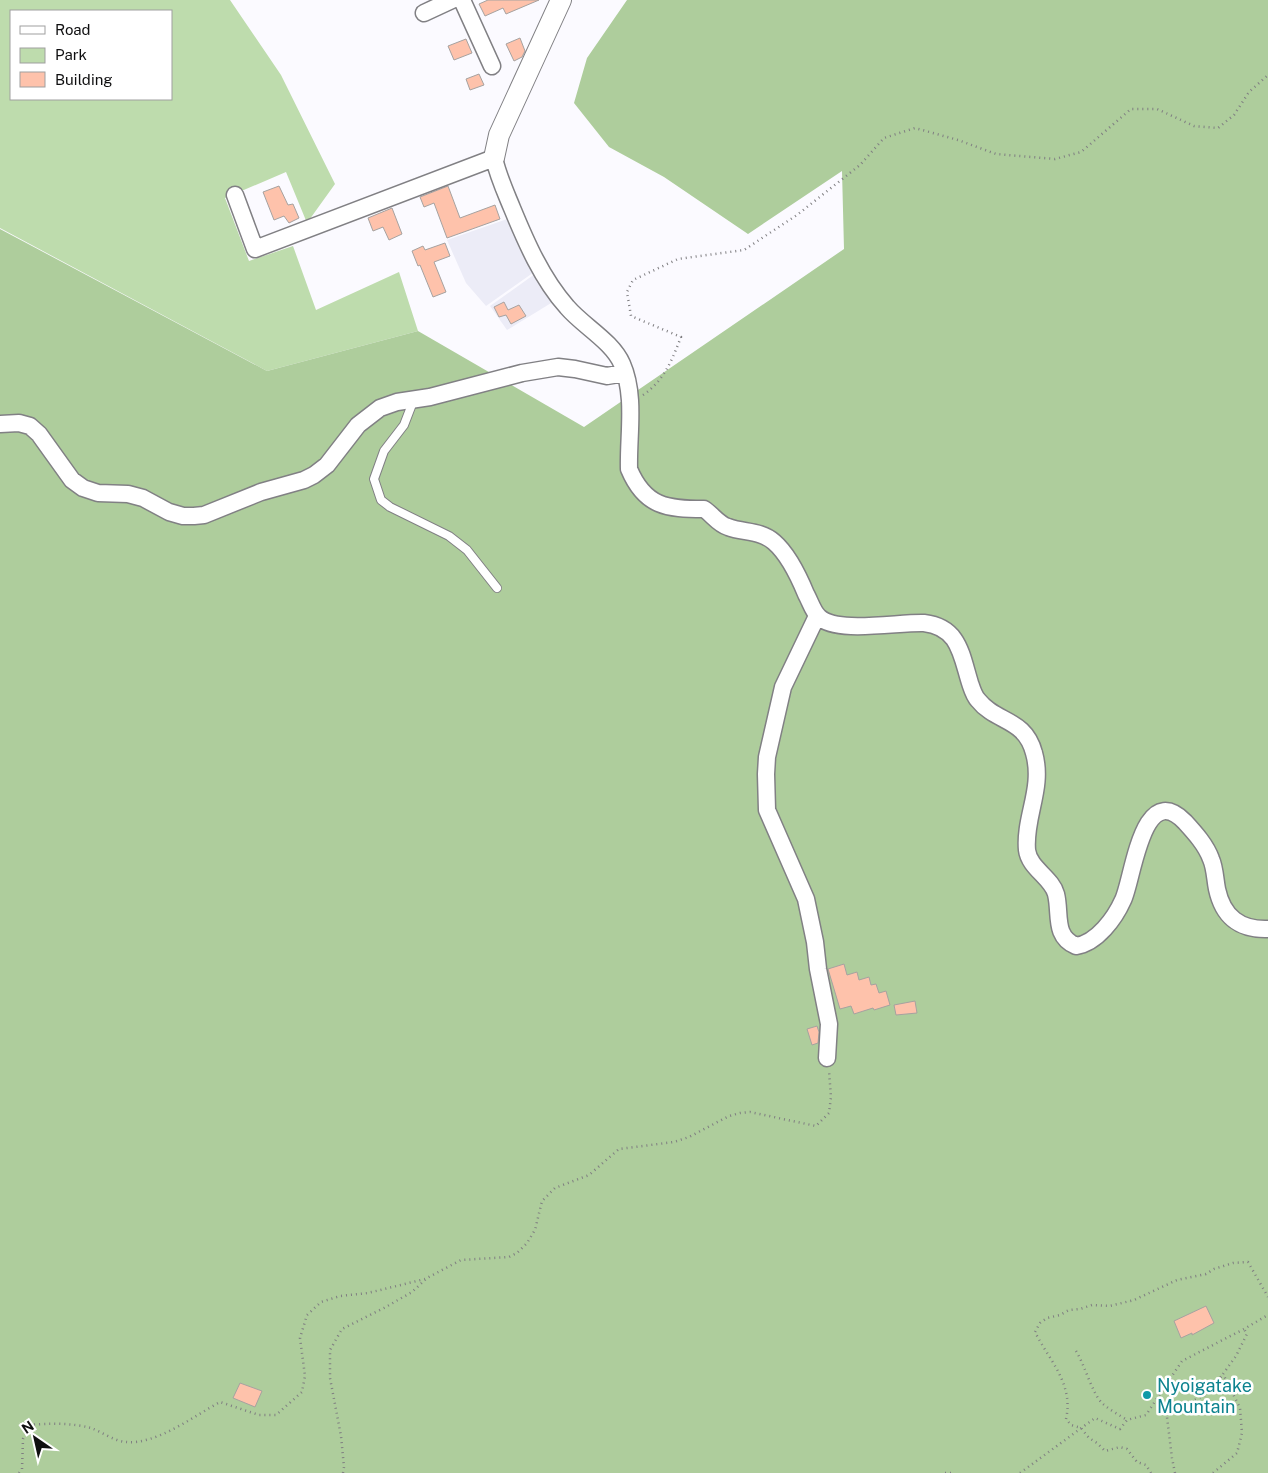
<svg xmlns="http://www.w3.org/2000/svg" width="1268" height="1473" font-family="'Public Sans',sans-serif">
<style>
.built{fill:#ececf7}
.green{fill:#bedcad;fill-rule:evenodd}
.forest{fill:#aecd9c}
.building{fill:#fec2ab;stroke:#a6a2a0}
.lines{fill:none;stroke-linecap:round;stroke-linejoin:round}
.service-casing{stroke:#818084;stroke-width:10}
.minor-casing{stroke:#818084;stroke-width:19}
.tertiary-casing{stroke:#818084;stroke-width:22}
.path{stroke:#7f7e81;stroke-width:2.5;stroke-dasharray:1 4;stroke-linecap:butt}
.service{stroke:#fff;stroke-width:8}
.minor{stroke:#fff;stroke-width:16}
.tertiary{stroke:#fff;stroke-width:20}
.culture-dot{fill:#0f9aa8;stroke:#fff;stroke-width:2}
.labels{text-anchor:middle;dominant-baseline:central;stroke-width:5;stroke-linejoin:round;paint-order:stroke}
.culture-label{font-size:18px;fill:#0d838f;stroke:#fff;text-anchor:start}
</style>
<rect width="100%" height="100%" fill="#fbfaff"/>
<path class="built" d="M510 218 537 270 486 306 466 283 447 240Z
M539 271 556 300 507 330 490 306Z"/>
<path class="green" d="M0 0H230L281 75 335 184 307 223 286 172 225 198 249 261 293 246 316 310 399 272 418 331 267 371 0 228ZM11 11H171V99H11Z"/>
<path class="forest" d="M627 0H1268V1473H0V229L267 371 418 331 584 427 844 249 842 171 748 234 664 177 609 147 574 103 587 58Z"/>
<path class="building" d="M488 0H539L506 14 503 8 485 16 479 4Z
M520 38 525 51 522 57 514 61 506 44Z
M466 39 472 53 454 60 448 46Z
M479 74 484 85 470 90 466 79Z
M279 186 288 205 293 204 299 218 289 223 284 216 274 220 263 192Z
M448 186 460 218 495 205 500 219 447 238 434 203 424 207 420 197Z
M392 208 402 234 389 240 383 227 373 231 368 218Z
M445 243 450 256 434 262 446 292 433 297 420 265 418 266 412 251 423 246 425 250Z
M504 302 508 310 519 305 526 316 511 324 506 315 499 317 494 307Z
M844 964 847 975 857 972 859 980 869 977 871 985 876 984 879 993 886 991 890 1005 874 1010 873 1008 854 1014 851 1006 840 1009 828 969Z
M915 1001 917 1013 896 1015 894 1005Z
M817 1026 819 1032 818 1043 812 1045 807 1029Z
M1206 1306 1214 1323 1192 1335V1333L1181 1338 1174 1321Z
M240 1383 262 1391 255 1407 233 1398Z"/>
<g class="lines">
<defs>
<path id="service" d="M414 399 404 425 384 451 374 479 381 500 390 507 449 536 467 550 497 588"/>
<path id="minor" d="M462 0 492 66
M424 13 452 0
M235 195 255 249 494 158C498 176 505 191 512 208 526 242 542 279 567 307 583 326 612 341 622 364 636 396 628 435 629 469 645 507 667 509 704 509 712 514 718 524 728 527 744 533 760 530 774 542 789 555 799 577 806 594 810 601 813 612 819 617 837 634 898 622 924 623 959 627 961 654 970 683 972 689 974 696 978 700 996 723 1025 718 1034 753 1044 788 1024 817 1027 850 1029 868 1052 878 1056 894 1061 914 1053 936 1076 946 1097 943 1115 918 1123 900 1133 880 1142 778 1185 822 1195 833 1206 845 1211 859 1215 868 1215 879 1217 889 1223 917 1240 930 1268 929
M0 424 19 423 30 426 39 434 72 480 83 488 98 493 128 494 143 498 169 512 183 516H194L204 515 261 492 304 480 314 475 327 465 358 425 380 408 397 402 430 397 522 373 558 367 575 369 607 376 625 373
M817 616 783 687 767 757 766 774 767 810 806 899 815 942 818 969 829 1024 827 1058"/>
<path id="tertiary" d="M494 158 499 135 561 0"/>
</defs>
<use href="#service" class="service-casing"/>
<use href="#minor" class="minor-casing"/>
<use href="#tertiary" class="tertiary-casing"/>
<path class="path" d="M643 395C664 381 672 360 681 337L631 316 627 292 633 280 678 259 744 250 797 215 860 165 884 138 915 128 958 140 996 154 1055 159 1081 152 1131 109H1157L1194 126 1218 128 1234 115 1249 92 1268 75
M1076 1351C1085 1365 1092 1394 1103 1404 1110 1410 1119 1415 1127 1420
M19 1473 22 1469 23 1439 30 1425C48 1423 73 1423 91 1428 102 1432 114 1441 126 1442 156 1445 194 1416 220 1402L259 1415H276L302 1392 305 1376 300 1338 307 1315 321 1302 340 1296 368 1293 425 1279
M343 1473 344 1467 341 1436 330 1378V1350L342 1329 384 1308 412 1292 427 1278 461 1260 509 1257 517 1253 527 1243 535 1230 542 1201 555 1188 589 1175 619 1149 674 1142 689 1137 729 1116 740 1113 750 1112 816 1126 829 1113 831 1097 829 1071
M945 1473H954
M1020 1473 1095 1418 1120 1429 1127 1420 1146 1415 1182 1361 1244 1329 1268 1315
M1151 1473 1146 1465 1137 1462 1127 1449 1120 1447 1105 1451 1097 1443 1089 1438 1081 1428 1071 1425 1066 1419C1074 1384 1049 1360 1035 1332L1040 1323 1047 1318 1060 1315 1069 1310 1080 1309 1092 1305 1110 1306 1134 1300 1177 1280 1206 1274 1214 1269 1233 1263 1248 1262 1268 1297
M1175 1473 1172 1458 1167 1417 1176 1408 1208 1394 1223 1374
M1213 1473 1237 1453 1242 1433 1240 1408 1223 1374 1236 1356 1247 1334 1244 1329"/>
<use href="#service" class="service"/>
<use href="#minor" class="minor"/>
<use href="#tertiary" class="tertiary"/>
</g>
<circle class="culture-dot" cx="1147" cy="1395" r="5"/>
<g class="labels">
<g class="culture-label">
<text x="1157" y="1385">Nyoigatake<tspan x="1157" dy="21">Mountain</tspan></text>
</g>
</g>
<rect x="10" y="10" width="162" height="90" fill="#ffffff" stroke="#9f9f9f"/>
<rect x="20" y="26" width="25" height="8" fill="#ffffff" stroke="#9f9f9f"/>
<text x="55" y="35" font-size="15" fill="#0f0f10">Road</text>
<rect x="20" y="48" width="25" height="15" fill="#bedcad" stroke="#9f9f9f"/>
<text x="55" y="60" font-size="15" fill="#0f0f10">Park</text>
<rect x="20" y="72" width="25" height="15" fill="#fec2ab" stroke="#9f9f9f"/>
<text x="55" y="85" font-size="15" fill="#0f0f10">Building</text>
<g transform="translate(35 1438) rotate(326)" stroke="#ffffff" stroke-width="4" paint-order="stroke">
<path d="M0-4L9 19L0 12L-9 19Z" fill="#0f0f10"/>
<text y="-8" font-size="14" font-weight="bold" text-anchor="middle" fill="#0f0f10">N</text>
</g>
</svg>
